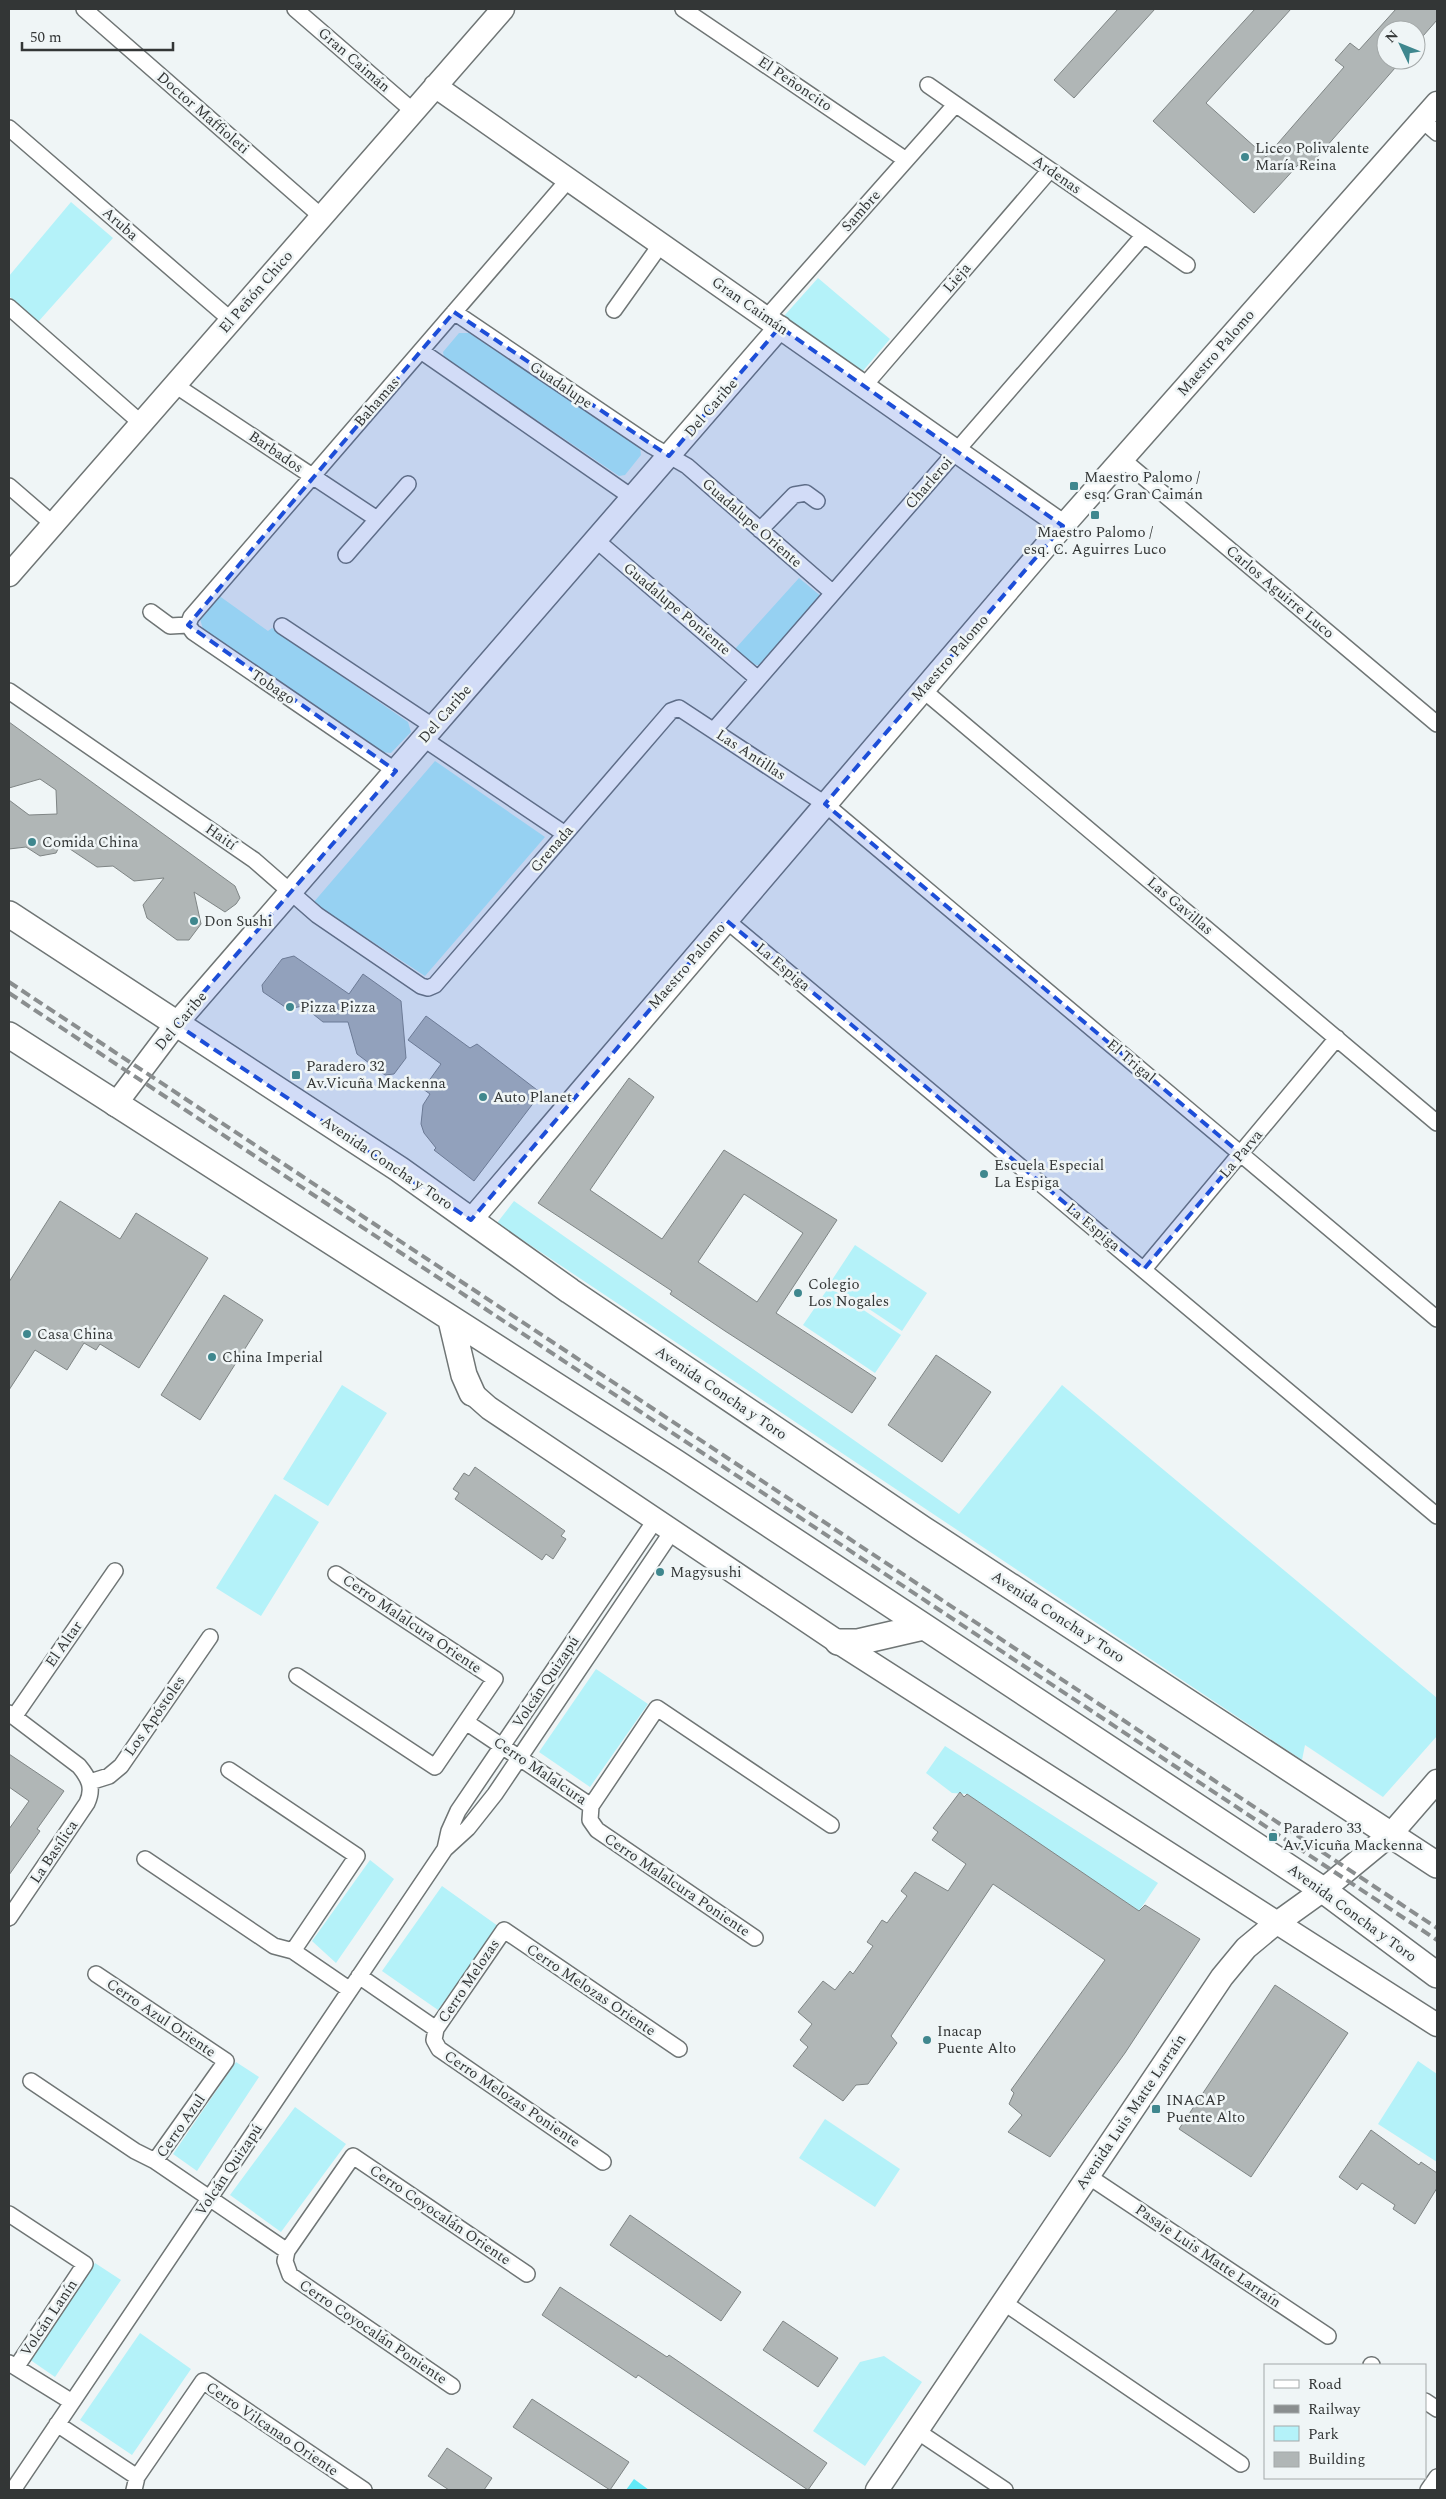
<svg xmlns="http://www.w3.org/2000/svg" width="1446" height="2499" font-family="Spectral,serif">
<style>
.green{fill:#b4f2f9}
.water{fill:#61e9f7}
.building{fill:#b0b6b6;stroke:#7f8585;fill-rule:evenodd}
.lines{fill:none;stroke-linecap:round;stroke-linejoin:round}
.street-casing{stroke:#6f7575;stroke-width:18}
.secondary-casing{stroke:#6f7575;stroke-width:25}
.primary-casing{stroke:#6f7575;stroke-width:28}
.street{stroke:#fff;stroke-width:15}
.secondary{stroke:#fff;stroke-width:22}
.primary{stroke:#fff;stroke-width:25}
.rail{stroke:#8a8e8f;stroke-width:4;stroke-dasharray:10 5;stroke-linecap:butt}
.marked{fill:#1d4ed8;fill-opacity:0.2;stroke:#1d4ed8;stroke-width:4;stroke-dasharray:10 6;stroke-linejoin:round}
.poi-dot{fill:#3f878e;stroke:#eff5f6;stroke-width:2}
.labels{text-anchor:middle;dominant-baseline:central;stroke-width:5;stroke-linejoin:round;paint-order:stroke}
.street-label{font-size:15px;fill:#333636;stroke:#eff5f6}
.poi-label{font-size:15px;fill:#333636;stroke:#eff5f6;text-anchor:start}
</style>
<rect width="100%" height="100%" fill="#eff5f6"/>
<path class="green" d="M71 202 113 238 38 322 9 296V276Z
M818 278 890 339 862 372 784 316Z
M459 333H469L640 446 641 455 625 475 619 476 444 357 443 352Z
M799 578 822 597 762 666 752 664 735 649Z
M218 595 268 631 272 628 408 722 411 732 391 753 380 752 203 629 200 619Z
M435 761 545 837 425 976 313 903Z
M514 1201 959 1514 1062 1385 1437 1698V1736L1383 1797 1305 1745 1302 1760 497 1223Z
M855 1245 927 1293 902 1331 830 1283Z
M829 1287 901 1335 875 1373 803 1325Z
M342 1385 387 1413 328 1506 283 1479Z
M275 1494 319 1522 261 1616 216 1588Z
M596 1669 648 1704 590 1787 539 1752Z
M945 1746 1158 1883 1139 1911 967 1794 952 1793 926 1773Z
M370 1860 394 1879 336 1963 312 1941Z
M442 1886 498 1926 438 2010 382 1971Z
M1418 2061 1437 2074V2162L1378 2124Z
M236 2062 259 2077 197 2171 173 2154Z
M295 2107 346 2144 281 2232 230 2195Z
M825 2119 900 2169 875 2207 799 2158Z
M95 2263 121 2280 55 2377 29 2359Z
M140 2333 191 2369 132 2455 80 2420Z
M884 2356 922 2382 865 2466 813 2431 860 2362Z"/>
<path class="water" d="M634 2479 649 2490H626Z"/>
<path class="building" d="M1118 9H1155L1074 98 1054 80Z
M1255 9H1291L1206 103 1266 157 1344 67 1335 60 1350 43 1359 50 1396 9H1437V20L1416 44V30H1386V60H1402L1305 171 1298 165 1254 213 1153 121Z
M9 722 235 886 240 898 236 904 225 912 194 892 201 924 189 940H177L147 918 143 905 164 878 134 881 113 866 97 867 61 843 56 853 40 856 26 847 9 849V800L29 815 57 814 56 790 40 779 9 788Z
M294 956 349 994 363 974 401 1001 406 1058 394 1074 385 1075 357 1054 348 1022H323L303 1006 288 1009 263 992 262 985 282 959Z
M426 1016 470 1048 477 1044 541 1093 474 1181 434 1150 436 1148 424 1133 421 1124 423 1105 430 1094 423 1089 441 1064 408 1040Z
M629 1078 654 1097 590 1190 662 1239 724 1150 837 1220 776 1313 876 1378 852 1413 725 1331 670 1294 672 1291 538 1203ZM744 1194 803 1233 757 1302 698 1262Z
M60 1201 120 1239 136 1213 208 1258 139 1368 100 1344 96 1350 84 1343 67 1370 35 1350 9 1390V1282Z
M224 1295 263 1320 200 1420 161 1395Z
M936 1355 991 1392 942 1462 888 1425Z
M475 1467 565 1531 561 1536 566 1539 553 1559 546 1554 542 1560 455 1499 459 1493 453 1489 464 1473 469 1476Z
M9 1754 64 1791 37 1829 40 1831 9 1875V1829L29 1801 9 1787Z
M960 1792 964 1797 967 1794 1139 1911 1145 1905 1200 1939 1125 2053 1050 2157 1008 2132 1022 2115 1009 2104 1014 2093 1011 2090 1105 1960 993 1884 891 2036 897 2043 868 2084 856 2085 843 2101 793 2066 808 2047 800 2040 812 2024 798 2012 823 1981 835 1990 850 1971 853 1974 873 1946 867 1942 882 1920 887 1923 907 1896 901 1891 915 1872 948 1891 966 1864 932 1840 938 1832 933 1828Z
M1275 1985 1348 2033 1251 2177 1179 2129Z
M1371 2130 1419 2165 1421 2162 1437 2173V2188L1415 2224 1393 2209 1395 2205 1362 2183 1357 2190 1339 2177Z
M630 2215 741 2292 721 2321 610 2245Z
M560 2287 667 2357 669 2355 827 2463 808 2490 638 2375 636 2378 542 2315Z
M783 2321 838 2358 818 2387 763 2350Z
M532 2399 629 2462 610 2490 513 2427Z
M447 2448 492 2478 484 2490H449L428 2476Z"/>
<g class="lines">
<defs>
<path id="street" d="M84 9 322 217
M295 9 413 111
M683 9 906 160
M928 85 1187 265
M1422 120 1437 133
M9 128 231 320
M9 307 141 423
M614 310 661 244
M454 312 652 446 687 466 833 593
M766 318 955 105
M421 351 633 498
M175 385 377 519
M864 386 1050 170
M1122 459 1437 724
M9 486 53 524
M760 530 794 495 806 493 817 501
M596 540 758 679
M346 555 408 484
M151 612 170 626 188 625
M188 625 191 617 569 179
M188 625 193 632 396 771
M282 626 434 727
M923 690 1437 1123
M9 691 254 860 317 915 421 986 428 988 435 985 671 711 679 708 825 804 1437 1319
M714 730 1144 235
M424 739 565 834
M726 920 1437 1516
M1144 1269 1337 1038
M297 1676 435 1767 495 1679 336 1574
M9 1713 79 1766C89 1778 94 1788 87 1803L9 1918
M14 1717 115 1571
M466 1722 591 1806
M229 1770 357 1856 293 1951
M90 1782 109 1776 121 1766 210 1637
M445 1849 449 1831 458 1811 656 1519
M145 1859 274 1946 293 1951 350 1990
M755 1938 597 1830 590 1820 591 1806 657 1708 831 1825
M96 1974 226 2061 155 2161
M359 1976 436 2029
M31 2081 135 2151 155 2161 287 2251
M603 2162 439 2049 434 2040 436 2029 504 1930 679 2049
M1088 2176 1328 2336
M9 2214 85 2264 17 2366
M1003 2302 1241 2464
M9 2363 72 2402
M1371 2365H1372
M452 2386 290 2275 285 2261 287 2251 353 2156 527 2274
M1425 2401 1437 2409
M57 2424 137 2477
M917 2431 1005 2490
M13 2490 445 1849 468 1828 495 1794 673 1530
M134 2490 137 2477 203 2381 364 2490
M1428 2490 1437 2477"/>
<path id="secondary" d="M435 86 1063 526
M9 575 503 9
M115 1105 176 1024 780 327
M471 1220 1063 526 1437 103
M472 1393 489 1408 838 1642 1437 2025
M877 2490 1222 1977 1246 1948 1270 1928 1323 1890 1391 1834 1437 1781"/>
<path id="primary" d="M9 914 399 1169 570 1291 923 1529 1437 1865
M9 1035 675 1462 1323 1890 1437 1975
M451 1320 464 1375 472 1393
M838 1642H858L923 1627"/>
</defs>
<use href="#street" class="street-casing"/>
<use href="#secondary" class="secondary-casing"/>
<use href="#primary" class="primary-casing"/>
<use href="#street" class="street"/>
<use href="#secondary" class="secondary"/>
<use href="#primary" class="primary"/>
<path class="rail" d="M9 982 1437 1928
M9 993 1437 1940"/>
</g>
<path class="marked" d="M454 312 669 456 780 327 1063 526 825 804 1241 1154 1144 1269 726 920 471 1220 176 1024 396 771 188 625Z"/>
<g class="poi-dot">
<circle cx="1245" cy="157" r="5"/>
<rect x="1069" y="481" width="10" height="10" rx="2.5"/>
<rect x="1090" y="510" width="10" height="10" rx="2.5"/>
<circle cx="32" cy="842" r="5"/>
<circle cx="194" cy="921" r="5"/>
<circle cx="290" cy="1007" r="5"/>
<rect x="291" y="1070" width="10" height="10" rx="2.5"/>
<circle cx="483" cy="1097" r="5"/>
<circle cx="984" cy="1174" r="5"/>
<circle cx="798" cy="1293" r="5"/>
<circle cx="27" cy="1334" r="5"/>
<circle cx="212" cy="1357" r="5"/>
<circle cx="660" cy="1572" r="5"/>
<rect x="1268" y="1832" width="10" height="10" rx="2.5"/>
<circle cx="927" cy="2040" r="5"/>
<rect x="1151" y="2104" width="10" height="10" rx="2.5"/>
</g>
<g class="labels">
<g class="street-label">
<text transform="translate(354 60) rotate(41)">Gran Caimán</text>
<text transform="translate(795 84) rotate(34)">El Peñoncito</text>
<text transform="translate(203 113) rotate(41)">Doctor Maffioleti</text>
<text transform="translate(1057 175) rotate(35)">Ardenas</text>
<text transform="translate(861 211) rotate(-48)">Sambre</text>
<text transform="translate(120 224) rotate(41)">Aruba</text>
<text transform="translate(957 278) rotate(-49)">Lieja</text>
<text transform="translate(256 292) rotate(-49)">El Peñón Chico</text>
<text transform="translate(750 306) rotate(35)">Gran Caimán</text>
<text transform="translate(1216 353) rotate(-49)">Maestro Palomo</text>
<text transform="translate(561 385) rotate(34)">Guadalupe</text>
<text transform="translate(377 402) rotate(-49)">Bahamas</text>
<text transform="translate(711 408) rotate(-49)">Del Caribe</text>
<text transform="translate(276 452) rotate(34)">Barbados</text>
<text transform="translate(929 483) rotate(-49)">Charleroi</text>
<text transform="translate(752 523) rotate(41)">Guadalupe Oriente</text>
<text transform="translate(1280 592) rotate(40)">Carlos Aguirre Luco</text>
<text transform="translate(677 609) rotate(40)">Guadalupe Poniente</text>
<text transform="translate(950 658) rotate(-49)">Maestro Palomo</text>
<text transform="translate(273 687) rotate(34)">Tobago</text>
<text transform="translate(445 714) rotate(-49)">Del Caribe</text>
<text transform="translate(751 755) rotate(33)">Las Antillas</text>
<text transform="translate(221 837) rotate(35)">Haití</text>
<text transform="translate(552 849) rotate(-49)">Grenada</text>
<text transform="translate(1180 906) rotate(40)">Las Gavillas</text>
<text transform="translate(687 966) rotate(-49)">Maestro Palomo</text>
<text transform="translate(783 967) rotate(40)">La Espiga</text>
<text transform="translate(181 1021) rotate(-50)">Del Caribe</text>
<text transform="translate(1131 1061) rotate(40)">El Trigal</text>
<text transform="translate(1241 1154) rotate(-50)">La Parva</text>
<text transform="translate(387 1163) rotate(34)">Avenida Concha y Toro</text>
<text transform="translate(1093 1227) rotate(40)">La Espiga</text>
<text transform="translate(721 1393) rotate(34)">Avenida Concha y Toro</text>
<text transform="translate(1058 1617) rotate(33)">Avenida Concha y Toro</text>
<text transform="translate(412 1624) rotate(34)">Cerro Malalcura Oriente</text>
<text transform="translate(64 1644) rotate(-55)">El Altar</text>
<text transform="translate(546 1682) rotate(-56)">Volcán Quizapú</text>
<text transform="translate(155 1716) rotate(-55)">Los Apóstoles</text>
<text transform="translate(540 1771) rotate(34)">Cerro Malalcura</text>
<text transform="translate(54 1852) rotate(-56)">La Basílica</text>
<text transform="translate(677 1885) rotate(34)">Cerro Malalcura Poniente</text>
<text transform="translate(1352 1913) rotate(36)">Avenida Concha y Toro</text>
<text transform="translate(469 1981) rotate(-56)">Cerro Melozas</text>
<text transform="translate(591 1990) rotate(34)">Cerro Melozas Oriente</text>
<text transform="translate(161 2018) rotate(34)">Cerro Azul Oriente</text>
<text transform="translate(512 2099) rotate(34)">Cerro Melozas Poniente</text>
<text transform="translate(1131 2112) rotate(-56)">Avenida Luis Matte Larraín</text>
<text transform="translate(181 2126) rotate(-55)">Cerro Azul</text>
<text transform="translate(229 2170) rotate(-56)">Volcán Quizapú</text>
<text transform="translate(440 2215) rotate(34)">Cerro Coyocalán Oriente</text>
<text transform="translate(1208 2256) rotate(34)">Pasaje Luis Matte Larraín</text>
<text transform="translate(49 2318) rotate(-56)">Volcán Lanín</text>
<text transform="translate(373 2332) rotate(34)">Cerro Coyocalán Poniente</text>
<text transform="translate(272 2429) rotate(34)">Cerro Vilcanao Oriente</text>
</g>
<g class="poi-label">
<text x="1255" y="148">Liceo Polivalente<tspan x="1255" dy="17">María Reina</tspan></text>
<text x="1084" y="477">Maestro Palomo /<tspan x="1084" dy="17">esq. Gran Caimán</tspan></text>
<text x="1095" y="532" text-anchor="middle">Maestro Palomo /<tspan x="1095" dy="17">esq. C. Aguirres Luco</tspan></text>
<text x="42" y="842">Comida China</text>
<text x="204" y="921">Don Sushi</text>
<text x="300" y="1007">Pizza Pizza</text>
<text x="306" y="1066">Paradero 32<tspan x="306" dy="17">Av.Vicuña Mackenna</tspan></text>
<text x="493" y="1097">Auto Planet</text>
<text x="994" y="1165">Escuela Especial<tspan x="994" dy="17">La Espiga</tspan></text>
<text x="808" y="1284">Colegio<tspan x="808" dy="17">Los Nogales</tspan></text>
<text x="37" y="1334">Casa China</text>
<text x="222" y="1357">China Imperial</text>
<text x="670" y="1572">Magysushi</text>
<text x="1283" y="1828">Paradero 33<tspan x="1283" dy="17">Av.Vicuña Mackenna</tspan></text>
<text x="937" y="2031">Inacap<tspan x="937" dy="17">Puente Alto</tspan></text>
<text x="1166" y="2100">INACAP<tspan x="1166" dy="17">Puente Alto</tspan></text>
</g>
</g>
<rect width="1446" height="2499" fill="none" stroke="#333636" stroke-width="20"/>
<rect x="1264" y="2364" width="162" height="115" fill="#eff5f6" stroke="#a4a9a9"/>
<rect x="1274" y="2380" width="25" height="8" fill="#ffffff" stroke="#a4a9a9"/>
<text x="1308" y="2389" font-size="15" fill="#333636">Road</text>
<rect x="1274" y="2405" width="25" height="8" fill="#8a8e8f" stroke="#a4a9a9"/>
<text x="1308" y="2414" font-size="15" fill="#333636">Railway</text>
<rect x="1274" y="2426" width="25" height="15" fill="#b4f2f9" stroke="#a4a9a9"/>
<text x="1308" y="2439" font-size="15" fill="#333636">Park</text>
<rect x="1274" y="2452" width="25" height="15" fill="#b0b6b6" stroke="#a4a9a9"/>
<text x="1308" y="2464" font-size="15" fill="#333636">Building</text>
<g transform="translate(1401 45) rotate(313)"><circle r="24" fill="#eff5f6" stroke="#a4a9a9"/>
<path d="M0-4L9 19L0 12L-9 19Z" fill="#3f878e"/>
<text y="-8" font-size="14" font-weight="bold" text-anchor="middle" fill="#333636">N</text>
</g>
<path d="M22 42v8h151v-8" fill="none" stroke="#333636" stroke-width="2.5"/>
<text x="30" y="42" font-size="15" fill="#333636" stroke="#eff5f6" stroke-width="4" paint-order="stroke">50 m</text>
</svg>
